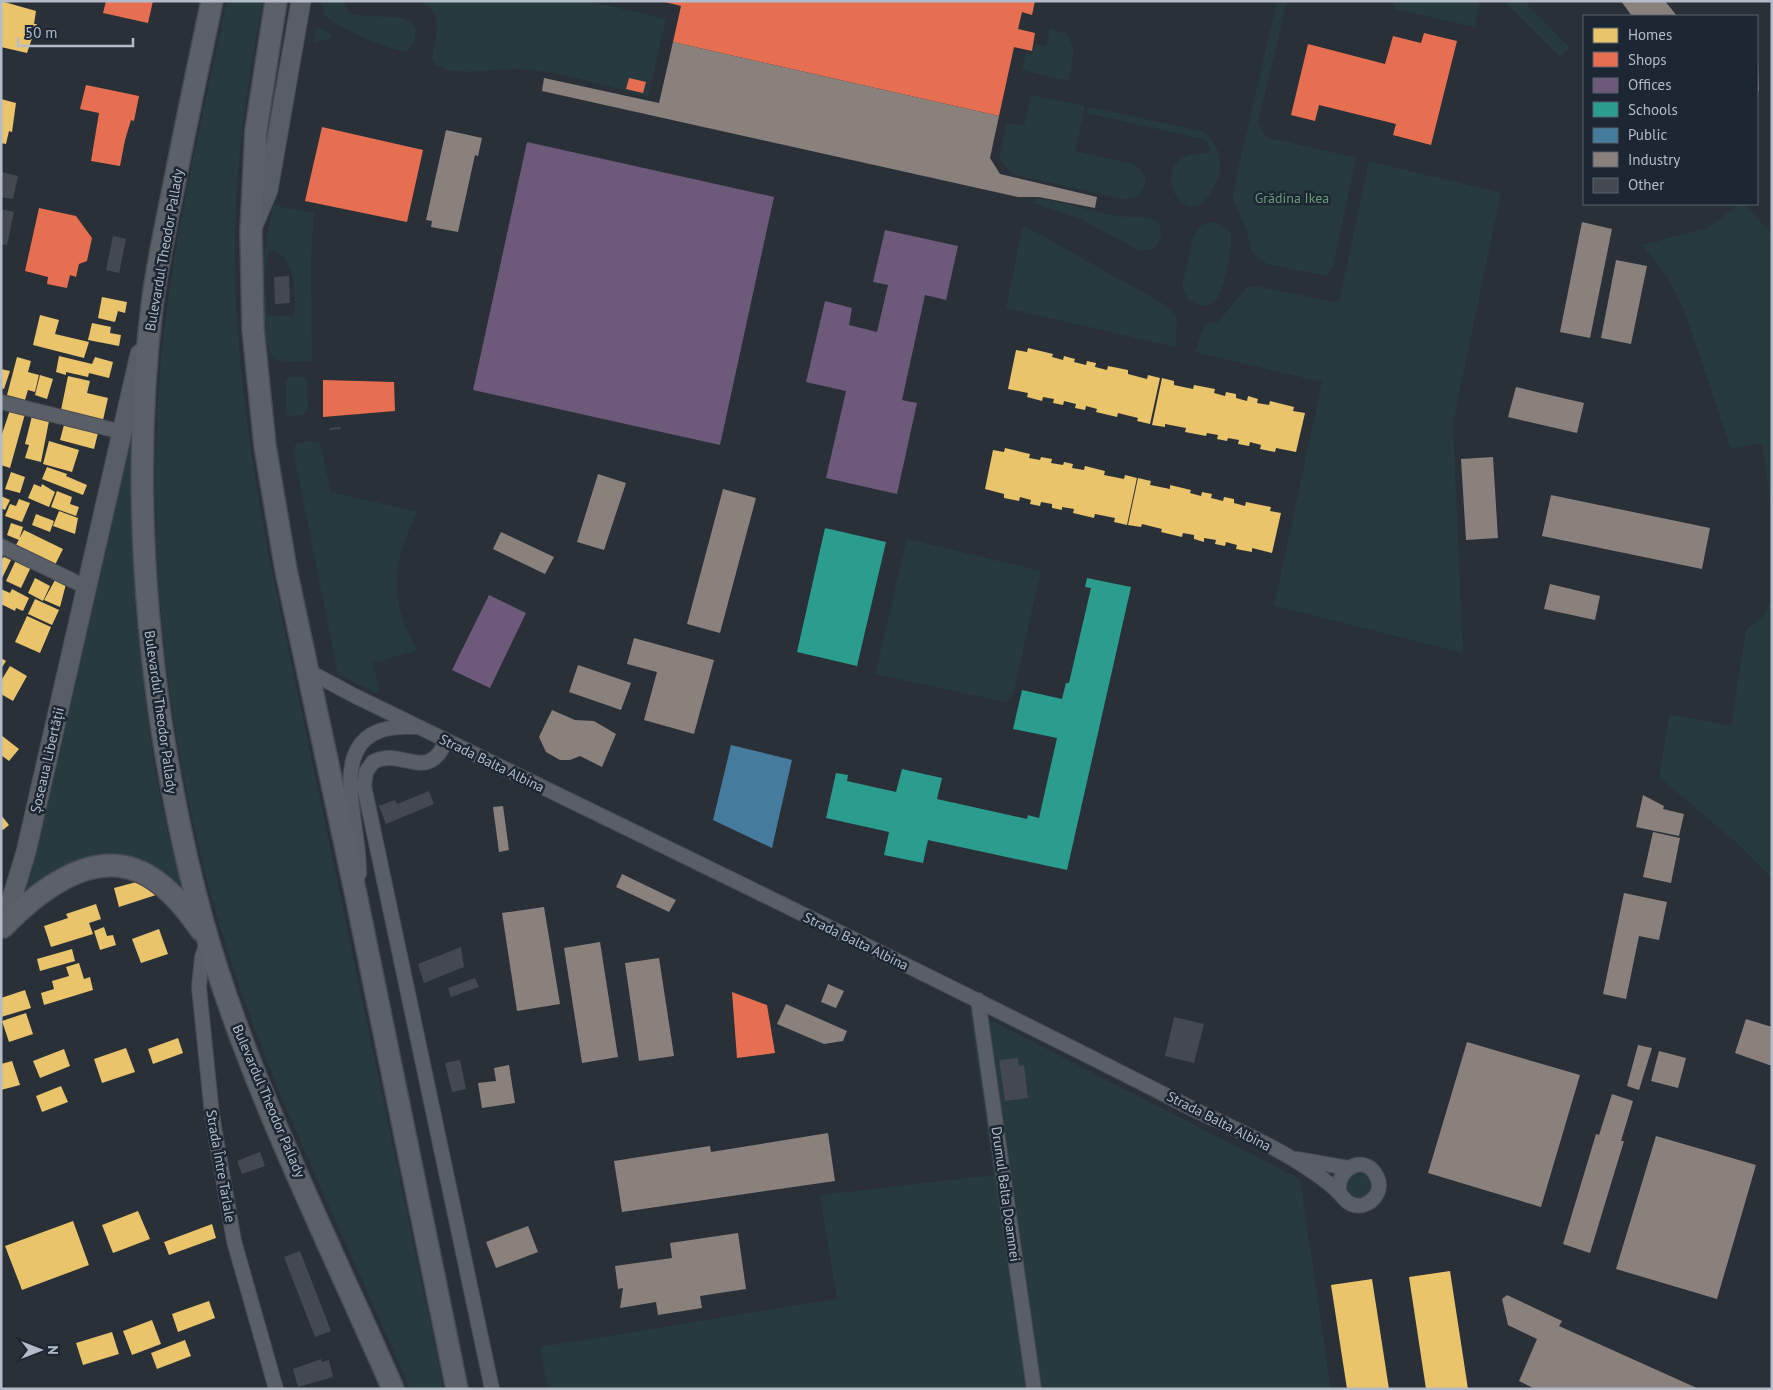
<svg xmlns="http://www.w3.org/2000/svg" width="1773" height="1390" font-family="'PT Sans',sans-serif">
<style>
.green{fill:#273a3e;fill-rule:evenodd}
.homes{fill:#e9c46a}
.shops{fill:#e76f51}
.offices{fill:#6d597a}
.schools{fill:#2a9d8f}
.public{fill:#457b9d}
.industry{fill:#8a817c}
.building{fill:#444950}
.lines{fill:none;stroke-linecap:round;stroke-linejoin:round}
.street-casing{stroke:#484c53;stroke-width:16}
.secondary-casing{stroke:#484c53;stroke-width:21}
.primary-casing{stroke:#484c55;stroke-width:24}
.street{stroke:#5a5e66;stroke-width:14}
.secondary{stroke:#595d64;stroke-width:19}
.primary{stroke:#5c6168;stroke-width:21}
.labels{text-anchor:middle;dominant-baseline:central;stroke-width:5;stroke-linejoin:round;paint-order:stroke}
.park-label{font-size:14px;fill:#6b9a76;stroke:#1d2633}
.street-label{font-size:14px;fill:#b4bcc9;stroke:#1d2633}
</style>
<rect width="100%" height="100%" fill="#2a3038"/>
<path class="green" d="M227 1H263C247 83 235 166 235 249 234 353 251 456 269 557L444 1389H410C348 1243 275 1100 227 949 168 763 142 544 162 349 175 232 202 117 227 1Z
M321 1H343L349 12 355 15 404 18 415 26C417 36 415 44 407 51 391 52 336 27 324 15Z
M418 1H589L666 19 648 97C609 87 551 68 512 69 497 69 437 79 432 59 435 39 447 9 418 1Z
M1277 1H1287L1258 123 1266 137 1356 158 1333 267 1326 276 1267 264 1252 253 1246 228 1233 200 1235 182Z
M1393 1H1477L1480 4 1475 27 1395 9Z
M1504 1H1524L1570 48 1560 57Z
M316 26 331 34V38L314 43Z
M1050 29 1066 33C1078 48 1072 64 1068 81L1022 70 1026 53 1032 55 1035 44 1046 47Z
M1031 95 1085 106 1075 151 1133 164 1139 168 1146 179C1144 193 1138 200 1123 199L1012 174 999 159 1007 123 1024 126Z
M1088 107 1202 131C1215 141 1222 154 1220 171 1219 178 1215 185 1211 192 1186 236 1148 167 1189 155 1195 153 1202 155 1208 153L1210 149 1206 140 1087 113Z
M1369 161 1501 193 1453 423 1463 653 1274 606 1322 382 1195 352 1205 324 1218 322 1246 288 1255 286 1339 303Z
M1037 198C1068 202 1098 215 1129 217 1139 218 1147 215 1156 221 1165 229 1161 241 1154 249L1139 251 1081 219 1033 203Z
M1740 204H1744L1772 234V514L1762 443 1731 449 1684 310 1667 276 1642 245 1707 228Z
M273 205 314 213 311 262 312 361 289 362 274 359C249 322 265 246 273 205ZM269 250C296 253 296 296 294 315L267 316 265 273Z
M1212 222C1220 223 1228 227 1231 235 1233 244 1224 289 1218 297 1215 303 1208 306 1201 306L1188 300 1182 286 1193 237 1201 225Z
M1023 225 1164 304 1176 315 1177 328 1175 347 1006 308Z
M290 377H304L307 380 308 408 304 414 290 417 286 414V381Z
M133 412C134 570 136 730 181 882L178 886 139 863 28 891 26 884Z
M310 441 320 443 321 446 331 492 418 512C391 561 388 602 418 650L373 663 379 689 376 693 338 674 293 450 296 444Z
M907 539 1041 571 1013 694 1006 702 875 674Z
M1772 599V878L1738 844 1659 777 1669 714 1731 726 1746 630 1763 617Z
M969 1009 1300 1179 1331 1389H548L540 1347 837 1299 820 1195 994 1175Z
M1346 1186a13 13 0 1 1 26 0a13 13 0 1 1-26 0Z"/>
<path class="homes" d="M1 1 36 11 34 24H37L27 53 1 47Z
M1 99 16 103 12 132 9 131 6 144 1 143Z
M102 297 127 302 125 313 118 311 115 322 98 318Z
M40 315 59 320 55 334 89 342 84 358 33 345Z
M92 323 111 327 110 333 121 335 119 346 88 340Z
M1028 348 1053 354 1052 357 1063 360 1064 356 1075 359 1074 362 1086 365 1087 361 1096 363 1095 367 1107 370 1108 366 1128 370V374L1147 379 1148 375 1160 378 1150 424 1137 421 1138 418 1118 413 1117 417 1096 412 1097 409 1086 406 1085 410 1075 408 1076 404 1064 401 1063 405 1053 403 1054 399 1043 397 1042 401 1027 397 1028 393 1008 389 1016 350 1027 352Z
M59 356 92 364 95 357 113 362 109 378 89 373 88 377 66 372V375L56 372Z
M17 357 31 361 28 372 39 375 35 392 28 390 25 400 7 395Z
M1 369 10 371 4 389 1 388Z
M40 375 53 379 47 399 35 395Z
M68 376 90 381 87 393 108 398 103 420 61 410Z
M1162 378 1174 381V385L1193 389 1194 385 1215 389 1214 393 1225 396 1226 392 1236 394V398L1247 401 1248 396 1258 399 1257 403 1269 405 1270 401 1294 407 1293 411 1305 413 1296 452 1276 448 1275 452 1260 449 1261 445 1250 442 1249 446 1238 444 1239 440 1228 438 1227 441 1217 439 1218 435 1207 433 1206 436 1185 432 1186 428 1165 424V427L1152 425Z
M10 410 25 414 10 468 1 465V437Z
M32 416 49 421 41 462 25 458 29 445 25 444Z
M65 421 99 429 94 449 60 440Z
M49 441 79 450 72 472 43 464Z
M1005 448 1030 454 1029 458 1040 460 1041 457 1052 459 1051 463 1063 465 1064 462 1073 464 1072 468 1084 470 1085 466 1105 471 1104 475 1124 479 1125 475 1137 478 1127 525 1114 522 1115 518 1095 514 1094 518 1073 513 1074 509 1062 507V510L1052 508V504L1041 502 1040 506 1030 504 1031 500 1020 497 1019 501 1004 498V494L985 489 993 450 1004 452Z
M47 467 67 474 66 476 87 485 83 495 42 479Z
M11 472 25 477 20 493 5 489Z
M1138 478 1151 481 1150 485 1170 489V485L1191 490 1190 493 1201 496 1202 492 1212 494 1211 498 1223 501 1224 497 1234 499V503L1245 506 1246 502 1271 507 1270 511 1281 513 1272 553 1252 548V552L1236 549 1237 545 1226 542 1225 546 1215 544 1216 540 1204 538V542L1194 539V535L1183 533 1182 537 1161 532 1162 529 1142 524 1141 527 1128 525Z
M34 484 41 487 42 484 55 492 49 507 28 498Z
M57 491 72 497 70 504 79 507 76 516 51 507Z
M1 496 10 500 5 510 1 508Z
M19 499 30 503 22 522 5 516 10 504 16 506Z
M59 511 78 518 75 534 53 526Z
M36 514 54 521 50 532 32 525Z
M11 523 23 527 19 540 7 535Z
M24 530 63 549 55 565 16 545Z
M4 557 11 560 1 580V560Z
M16 560 31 567 21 588 6 581Z
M35 578 50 586 43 601 28 593Z
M55 580 66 584 60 607 44 600Z
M1 589 10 593 12 589 29 598 23 611 16 608 15 611 1 604Z
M35 599 59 610 52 625 28 614Z
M27 616 51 627 40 653 15 642Z
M1 658 6 661 1 669Z
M10 666 27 676 13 701 1 694V681Z
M1 735 19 749 9 761 1 755Z
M1 815 9 825 3 830 1 828Z
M140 881 156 895 119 907 114 888Z
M96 904 101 919 89 923 93 934 51 947 44 926 68 918 66 914Z
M104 927 107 936 113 935 116 945 100 950 94 931Z
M159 929 168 954 141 963 132 939Z
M72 949 75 961 40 971 37 959Z
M79 963 84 979 90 977 93 990 44 1005 41 993 54 989 52 981 69 976 66 967Z
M25 990 31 1008 1 1017V998Z
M26 1013 33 1034 9 1042 2 1021Z
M178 1038 183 1053 153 1064 148 1049Z
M126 1048 135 1072 102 1083 94 1059Z
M64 1049 70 1066 40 1078 33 1061Z
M12 1061 20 1085 1 1090V1064Z
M61 1086 68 1102 42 1112 36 1096Z
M138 1211 150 1239 113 1253 102 1225Z
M73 1221 89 1265 22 1290 5 1246Z
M212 1224 216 1238 169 1255 164 1242Z
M1450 1271 1468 1389H1426L1409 1277Z
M1372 1279 1389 1389H1347L1331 1285Z
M209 1301 215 1318 178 1332 172 1314Z
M152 1320 161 1344 132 1355 123 1331Z
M112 1332 119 1354 83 1365 76 1343Z
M185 1340 191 1356 157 1369 151 1353Z"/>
<path class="shops" d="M106 1H153L148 23 103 13Z
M661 1H1035L1032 15 1022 12 1018 29 1035 33 1032 51 1014 47 999 116 673 42 681 6Z
M1424 33 1457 41 1431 145 1393 135 1396 124 1319 105 1315 121 1291 115 1308 44 1385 64 1393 36 1421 43Z
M629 78 646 82 643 93 626 89Z
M86 85 139 96 134 121 131 120 125 140 120 166 91 161 99 113 80 109Z
M322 127 423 150 407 222 305 201Z
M39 208 76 216 92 238 87 261 79 264 76 277 70 275 67 288 47 284 48 277 25 271Z
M323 380 394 382 395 411 323 417Z
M732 992 767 1005 775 1053 737 1058Z"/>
<path class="offices" d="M527 142 774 197 720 445 473 390Z
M885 230 958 246 946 300 925 295 902 400 917 403 897 494 826 478 846 391 806 382 825 301 852 308 849 325 877 332 888 285 873 282Z
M489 595 526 613 490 688 452 670Z"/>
<path class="schools" d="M825 528 886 542 857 666 797 652Z
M1087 578 1131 587 1067 870 928 840 923 863 884 855 889 832 826 818 836 773 848 775 847 781 896 792 902 769 942 778 937 799 1027 819 1028 815 1039 818 1057 738 1013 729 1022 690 1062 699 1066 683H1069L1091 588 1085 587Z"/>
<path class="public" d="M731 745 792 760 772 848 713 820Z"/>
<path class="industry" d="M1621 1H1665L1677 16H1632Z
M673 42 999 116 990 158 1000 174 1097 197 1095 208 1039 197H1018L542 91 544 78 659 103Z
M1757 63H1758L1759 91H1757Z
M446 130 482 138 478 156 475 155 458 232 431 227 432 221 426 220Z
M1582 222 1612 229 1590 338 1560 332Z
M1616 260 1647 266 1631 344 1601 338Z
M1516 387 1584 403 1577 433 1508 417Z
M1493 457 1498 538 1466 540 1461 459Z
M598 474 626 483 604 550 577 542Z
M723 489 756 498 720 633 687 624Z
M1551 495 1710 528 1702 569 1542 536Z
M501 532 554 557 545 574 493 549Z
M1550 584 1600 596 1595 620 1544 609Z
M634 638 714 660 694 734 644 720 657 672 627 664Z
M578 665 631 683 621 710 569 692Z
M552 710 575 720 594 721 616 734 602 767 580 756 570 760H560L546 752 539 737Z
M1643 795 1664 806 1663 809 1684 814 1679 836 1636 827Z
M503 806 509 850 499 852 493 807Z
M1653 832 1680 838 1671 883 1643 877Z
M622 874 676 900 669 912 616 887Z
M1624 893 1667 902 1659 940 1639 936 1626 999 1603 994Z
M544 907 560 1004 517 1011 502 913Z
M600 942 618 1057 582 1063 564 948Z
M659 958 674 1056 639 1061 625 963Z
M828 984 844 991 836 1008 821 1002Z
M786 1004 847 1031 843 1041 824 1044 777 1024Z
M1746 1019 1772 1027V1066L1735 1053Z
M1467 1042 1580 1075 1541 1207 1428 1173Z
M1638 1045 1652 1048 1639 1090 1627 1086Z
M1659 1051 1686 1058 1678 1088 1651 1081Z
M509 1065 515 1103 482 1108 478 1083 496 1081 494 1068Z
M1612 1094 1633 1101 1621 1141H1624L1590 1253 1563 1244 1596 1134 1599 1135Z
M828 1133 835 1181 622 1212 614 1161 710 1146 711 1152Z
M1656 1136 1756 1165 1717 1299 1616 1269Z
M528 1226 538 1252 496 1268 486 1242Z
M738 1233 746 1289 700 1296 702 1308 658 1315 656 1302 620 1308 623 1288 618 1289 615 1266 672 1258 670 1243Z
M1507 1295 1562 1321 1559 1326 1699 1389H1535L1519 1381 1537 1339 1508 1325 1502 1299Z"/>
<path class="building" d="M1 172 18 176 13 199 1 197Z
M1 209 14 212 7 245 1 244Z
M113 236 126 239 119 273 106 270Z
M289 276 290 303 275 304 274 277Z
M329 428 340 427 341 429 330 430Z
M429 791 434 804 386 824 379 806 395 800 397 804Z
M461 947 464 967 424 983 418 964Z
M475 978 479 987 451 997 448 988Z
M1174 1017 1204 1024 1194 1063 1165 1056Z
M1018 1058 1019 1066 1024 1065 1028 1098 1005 1101 999 1060Z
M460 1060 466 1089 452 1092 445 1063Z
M260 1152 265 1166 242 1174 237 1161Z
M300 1251 331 1331 315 1337 284 1257Z
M321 1359 322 1362 329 1360 333 1377 298 1387 293 1369Z"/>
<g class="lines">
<defs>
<path id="street" d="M1 402 122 432
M1 546 86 587
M308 671 355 696C635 832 916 968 1193 1109 1226 1125 1262 1140 1293 1159 1307 1168 1326 1179 1338 1192 1343 1196 1344 1201 1351 1204 1367 1211 1385 1193 1377 1177 1366 1153 1336 1167 1339 1192
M446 741C427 785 402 746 373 762L366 772 364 786 492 1389
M359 874C361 819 316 722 414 727
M208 940 202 957 199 987 212 1115 234 1241 276 1389
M978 1000 1034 1389
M1297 1159 1348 1168"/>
<path id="secondary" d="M252 228 268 190 301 1
M3 928 26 852 140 354"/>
<path id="primary" d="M212 1C199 62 186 124 174 185 166 225 157 265 152 306 135 446 141 584 161 723 174 807 191 889 217 969 263 1112 333 1251 393 1389
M276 1 256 130 251 231 253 329 265 446 286 570 356 895 457 1389
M3 927C43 886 104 839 160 884 176 896 189 913 201 930"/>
</defs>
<use href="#street" class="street-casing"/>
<use href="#secondary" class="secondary-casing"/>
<use href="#primary" class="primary-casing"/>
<use href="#street" class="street"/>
<use href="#secondary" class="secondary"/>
<use href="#primary" class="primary"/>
</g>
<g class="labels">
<g class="park-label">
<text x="1292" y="198">Grădina Ikea</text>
</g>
<g class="street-label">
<text transform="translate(164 250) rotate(-80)">Bulevardul Theodor Pallady</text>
<text transform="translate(161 712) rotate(82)">Bulevardul Theodor Pallady</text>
<text transform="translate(47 760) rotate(-77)">Șoseaua Libertății</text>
<text transform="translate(492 763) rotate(26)">Strada Balta Albina</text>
<text transform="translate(856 941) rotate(26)">Strada Balta Albina</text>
<text transform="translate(269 1101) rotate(67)">Bulevardul Theodor Pallady</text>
<text transform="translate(1219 1121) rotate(27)">Strada Balta Albina</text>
<text transform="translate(221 1166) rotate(80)">Strada Între Tarlale</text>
<text transform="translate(1006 1194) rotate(82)">Drumul Balta Doamnei</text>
</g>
</g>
<rect width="1773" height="1390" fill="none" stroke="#b4bcc9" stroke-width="5"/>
<rect x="1583" y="15" width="175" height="190" fill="#1d2633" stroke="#59626f"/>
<rect x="1593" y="28" width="25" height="15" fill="#e9c46a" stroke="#59626f"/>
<text x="1628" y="40" font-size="15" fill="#b4bcc9">Homes</text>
<rect x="1593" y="52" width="25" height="15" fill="#e76f51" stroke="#59626f"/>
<text x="1628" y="65" font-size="15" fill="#b4bcc9">Shops</text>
<rect x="1593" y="78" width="25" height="15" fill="#6d597a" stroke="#59626f"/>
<text x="1628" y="90" font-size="15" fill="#b4bcc9">Offices</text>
<rect x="1593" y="102" width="25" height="15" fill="#2a9d8f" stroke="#59626f"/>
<text x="1628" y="115" font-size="15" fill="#b4bcc9">Schools</text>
<rect x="1593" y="128" width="25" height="15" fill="#457b9d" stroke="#59626f"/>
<text x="1628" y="140" font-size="15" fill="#b4bcc9">Public</text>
<rect x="1593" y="152" width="25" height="15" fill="#8a817c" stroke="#59626f"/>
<text x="1628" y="165" font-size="15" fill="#b4bcc9">Industry</text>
<rect x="1593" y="178" width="25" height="15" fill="#444950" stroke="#59626f"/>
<text x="1628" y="190" font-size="15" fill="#b4bcc9">Other</text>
<g transform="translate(40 1350) rotate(90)" stroke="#1d2633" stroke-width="4" paint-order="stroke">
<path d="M0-4L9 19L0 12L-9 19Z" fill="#b4bcc9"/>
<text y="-8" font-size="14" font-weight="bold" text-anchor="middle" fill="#b4bcc9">N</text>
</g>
<path d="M18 38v8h115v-8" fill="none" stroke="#b4bcc9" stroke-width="2.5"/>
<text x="25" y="38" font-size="15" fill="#b4bcc9" stroke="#1d2633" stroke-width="4" paint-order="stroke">50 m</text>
</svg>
